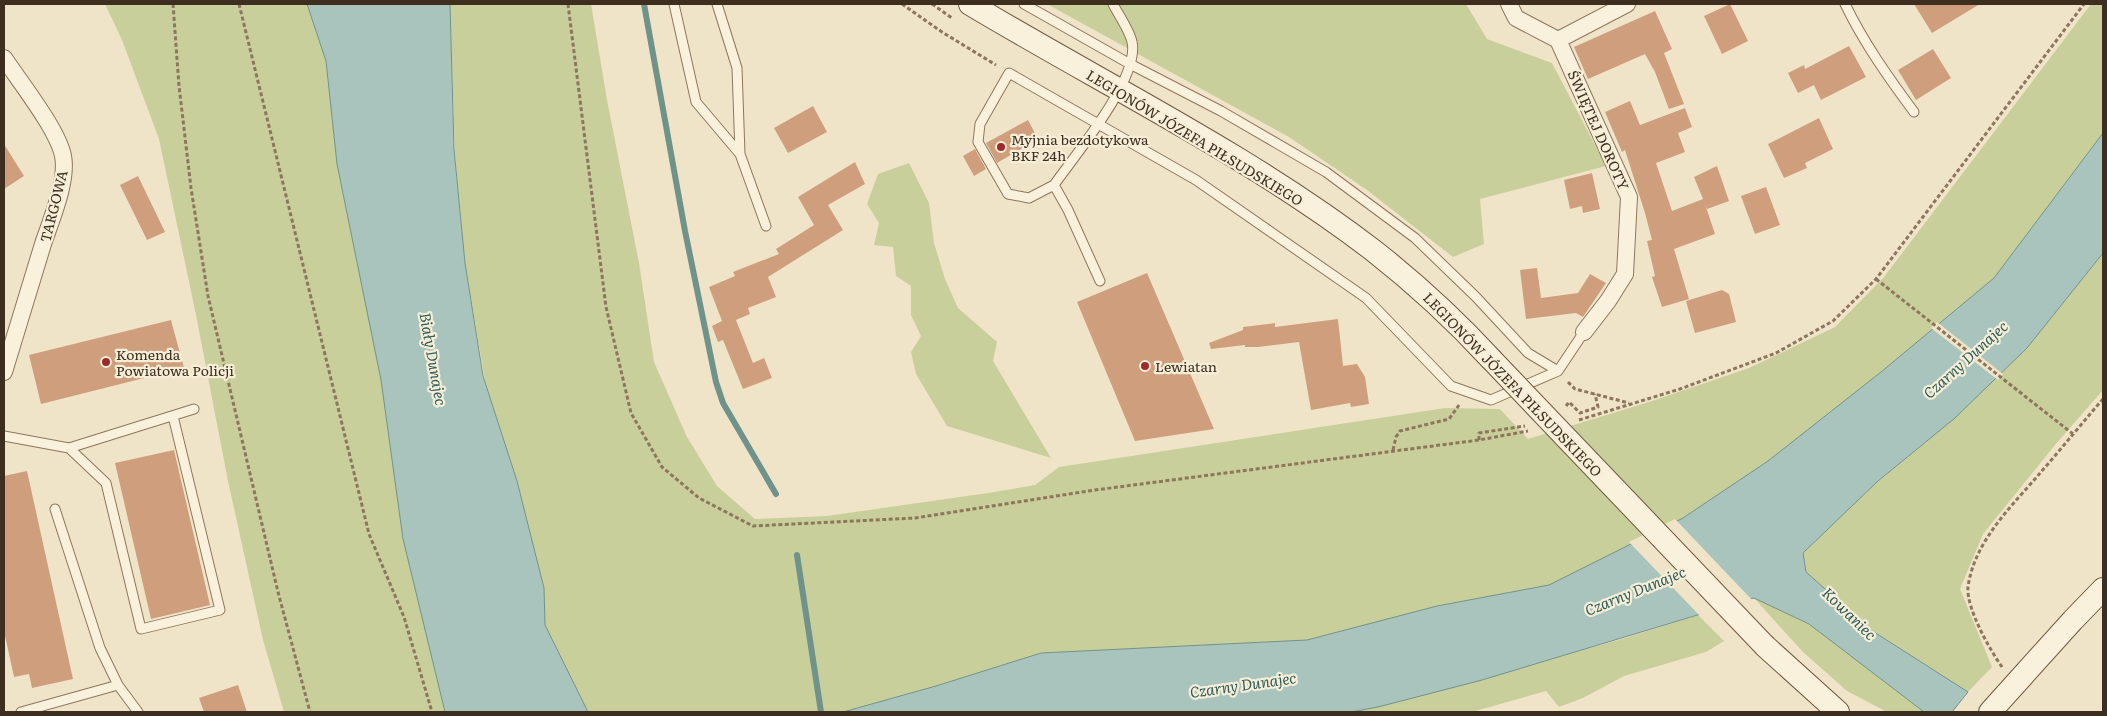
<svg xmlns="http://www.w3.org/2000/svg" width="2107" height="716" font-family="Literata,serif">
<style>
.green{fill:#c9cf9b}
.water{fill:#a9c4bc;stroke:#6f938a}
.pier{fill:#f0e4c8}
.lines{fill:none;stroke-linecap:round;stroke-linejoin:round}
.stream{stroke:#6f938a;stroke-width:6}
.building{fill:#cf9f7d}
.lane-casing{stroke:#8d765c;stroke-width:11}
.street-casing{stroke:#8d765c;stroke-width:18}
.secondary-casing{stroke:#6f573f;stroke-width:24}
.path{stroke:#8d765c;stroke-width:3;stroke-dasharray:4 2.5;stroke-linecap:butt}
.lane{stroke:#faf1dc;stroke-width:9}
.street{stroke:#faf1dc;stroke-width:16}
.secondary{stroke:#faf1dc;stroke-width:22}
.secondary-bridge-casing{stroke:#6f573f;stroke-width:24;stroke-linecap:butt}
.secondary-bridge{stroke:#faf1dc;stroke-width:22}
.poi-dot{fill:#9e2a2b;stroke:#f7eed8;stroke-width:2}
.labels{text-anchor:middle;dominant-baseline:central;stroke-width:4.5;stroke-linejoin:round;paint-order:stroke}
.street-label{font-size:14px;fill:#3d2e20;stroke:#f7eed8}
.poi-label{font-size:14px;fill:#3d2e20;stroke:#f7eed8;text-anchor:start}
.water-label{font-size:15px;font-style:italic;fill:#2f5d5a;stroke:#f7eed8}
</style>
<rect width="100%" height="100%" fill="#f0e4c8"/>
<path class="green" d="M105 4H307L326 61 337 164 381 380 403 539 445 712H284L263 640 228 481 196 315 159 139 122 40Z
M450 4H591L607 100 639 263 654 362 687 437 717 486 755 519 827 516 988 493 1035 485 1059 467 1445 408 1500 409 1528 439 1652 401 1749 368 1835 327 1884 277 2091 4H2103V133L1994 278 1881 372 1768 461 1683 518 1549 585 1437 606 1307 640 1041 653 936 686 843 712H588L545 625 544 588 517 481 485 381 465 262 455 154Z
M1047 4H1466L1487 39 1552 63 1606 166 1480 199 1484 244 1453 257 1367 190 1289 137Z
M909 163 929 203 934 243 945 279 958 308 997 342 993 361 1051 458 947 426 916 374 911 352 921 336 911 315V286L896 276 893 247 874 245 879 223 867 204 878 174Z
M2103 253V390L2055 445 1983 534 1960 589 1992 667 1968 692 1872 630 1806 572 1803 553 1875 484 1955 418 2027 348Z
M1754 598 1809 624 1924 712H1887L1847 691 1803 652Z
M1698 615 1724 641 1706 652 1624 676 1583 698 1559 707 1546 691 1472 712H1351L1378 707 1622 639Z"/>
<path class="water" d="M307 4H450L454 149 465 263 483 376 517 481 544 588 545 625 588 712H445L403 539 381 380 337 164 326 61Z
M2103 133V253L2027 348 1955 418 1878 481 1803 553 1806 572 1871 630 1968 692 1952 712H1924L1809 624 1754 598 1482 680 1378 707 1351 712H843L936 686 1041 653 1307 640 1437 606 1549 585 1683 518 1768 461 1881 372 1994 278Z"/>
<path class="pier" d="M1937 322 2003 374 1998 380 1931 328Z
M1675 519 1753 601 1701 617 1629 542Z"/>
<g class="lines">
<path class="stream" d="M644 4 685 231 716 382 723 403 776 494
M797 555 821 712"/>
</g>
<path class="building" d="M1730 4 1748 41 1722 54 1704 16Z
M1914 4H1980L1932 33Z
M1655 11 1672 49 1664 53 1684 104 1669 109 1655 72 1645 54 1588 79 1574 47Z
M1849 46 1866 77 1821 100 1814 85 1798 93 1788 73 1804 65 1805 69Z
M1933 49 1951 78 1916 100 1898 70Z
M1630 101 1640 125 1685 108 1692 127 1678 133 1685 152 1656 163 1672 211 1703 199 1694 177 1717 166 1729 201 1707 209 1705 204 1715 234 1674 249 1689 299 1662 307 1652 277 1655 276 1647 241 1652 240 1645 213 1625 150 1622 152 1605 112Z
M813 106 827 132 788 153 774 128Z
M1819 118 1833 149 1805 163 1807 168 1784 178 1768 144Z
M1028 120 1038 139 997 163 986 143Z
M4 144 24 176 4 189Z
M975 149 986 169 974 176 963 156Z
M855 162 865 184 828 205 843 230 768 277 776 297 748 308 750 314 736 320 753 363 764 358 772 378 743 389 723 340 718 342 712 326 722 321 709 287 735 276 733 272 779 254 776 249 814 225 798 197Z
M1592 173 1600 209 1583 213 1582 206 1570 209 1564 180Z
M138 176 165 232 147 240 120 185Z
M1766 187 1780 225 1755 234 1741 196Z
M1537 268 1541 298 1578 293 1590 274 1606 283 1583 317 1576 313 1526 319 1520 270Z
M1147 273 1214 429 1135 441 1077 302Z
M1722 290 1729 294 1736 322 1695 333 1686 301Z
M1338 319 1343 366 1357 364 1365 377 1369 404 1351 407 1350 403 1311 410 1299 342 1258 347H1245V345L1211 349 1209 343 1243 330V327L1275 323V327Z
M171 320 184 368 41 404 29 355Z
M174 450 210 605 151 619 115 463Z
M27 471 73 679 32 688 29 674 14 677 4 631V476Z
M238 685 247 712H204L199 698Z"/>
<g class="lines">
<defs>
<path id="lane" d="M674 4 696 102 740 154 766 226
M717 4 737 68 740 154
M1024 4 1130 64 1221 111 1326 172 1415 238 1476 297 1528 353 1558 371
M1845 4C1864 43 1888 77 1914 112
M1054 185 1029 198 1008 194 978 142 980 124 1009 73 1196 180 1366 298 1451 386 1491 400 1558 371 1584 332
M1100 281 1068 210 1054 185C1075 155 1140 78 1132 42 1130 31 1118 14 1113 4
M4 436 69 448 194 409
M69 448 106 483 141 629 220 610 173 416
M118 685 138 712
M21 712 118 685 100 648 55 509"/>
<path id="street" d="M1509 4 1516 18 1558 40 1629 197 1625 274 1608 301 1584 332
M1558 40 1627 4
M4 58C20 82 58 130 63 156 68 181 51 220 43 244 30 287 17 329 4 372"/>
<path id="secondary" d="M970 4C1105 85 1249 155 1374 251 1416 284 1455 320 1491 359
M1765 646 1838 712
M1990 712 2073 620 2103 589"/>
</defs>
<use href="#lane" class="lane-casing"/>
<use href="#street" class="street-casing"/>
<use href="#secondary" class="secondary-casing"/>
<path class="path" d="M173 4 179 86 191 188 208 296 278 592 310 712
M239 4 369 534 404 617 432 712
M568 4 606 307 631 413 662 467 699 498 753 526 915 518 1095 490 1479 440 1528 431
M902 4 942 32 996 65
M932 4 952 18
M1876 279 2073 434
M1568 382 1575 389 1629 403
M1566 406 1569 402 1580 413 1598 407 1595 394
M1579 420 1680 389 1776 353 1833 321 1876 279 2084 4
M1479 440V433L1525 426
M1393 450 1396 437 1400 431 1449 419 1459 405
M2002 667C1990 650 1966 608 1968 587 1974 541 2013 505 2041 472 2062 448 2082 423 2103 399"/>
<use href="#lane" class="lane"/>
<use href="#street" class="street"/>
<use href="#secondary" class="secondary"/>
<defs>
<path id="secondary-bridge" d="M1491 359 1765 646"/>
</defs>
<use href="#secondary-bridge" class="secondary-bridge-casing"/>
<use href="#secondary-bridge" class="secondary-bridge"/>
</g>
<g class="poi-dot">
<circle cx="1001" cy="147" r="5"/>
<circle cx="106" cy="362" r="5"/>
<circle cx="1145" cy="366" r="5"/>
</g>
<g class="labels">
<g class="street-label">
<text transform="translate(1599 130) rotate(66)">ŚWIĘTEJ DOROTY</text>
<text transform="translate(1195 137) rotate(31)">LEGIONÓW JÓZEFA PIŁSUDSKIEGO</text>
<text transform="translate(53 206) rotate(-76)">TARGOWA</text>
<text transform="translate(1513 384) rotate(46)">LEGIONÓW JÓZEFA PIŁSUDSKIEGO</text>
</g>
<g class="poi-label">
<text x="1011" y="139">Myjnia bezdotykowa<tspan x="1011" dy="16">BKF 24h</tspan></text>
<text x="116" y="354">Komenda<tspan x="116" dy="16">Powiatowa Policji</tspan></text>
<text x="1155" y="366">Lewiatan</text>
</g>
<g class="water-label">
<text transform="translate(434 359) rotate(80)">Biały Dunajec</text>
<text transform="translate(1965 359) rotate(-42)">Czarny Dunajec</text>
<text transform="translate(1635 590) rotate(-22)">Czarny Dunajec</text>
<text transform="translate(1850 613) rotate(44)">Kowaniec</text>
<text transform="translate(1243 684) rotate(-8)">Czarny Dunajec</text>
</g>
</g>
<rect width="2107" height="716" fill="none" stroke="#3d2e20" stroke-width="10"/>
</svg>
